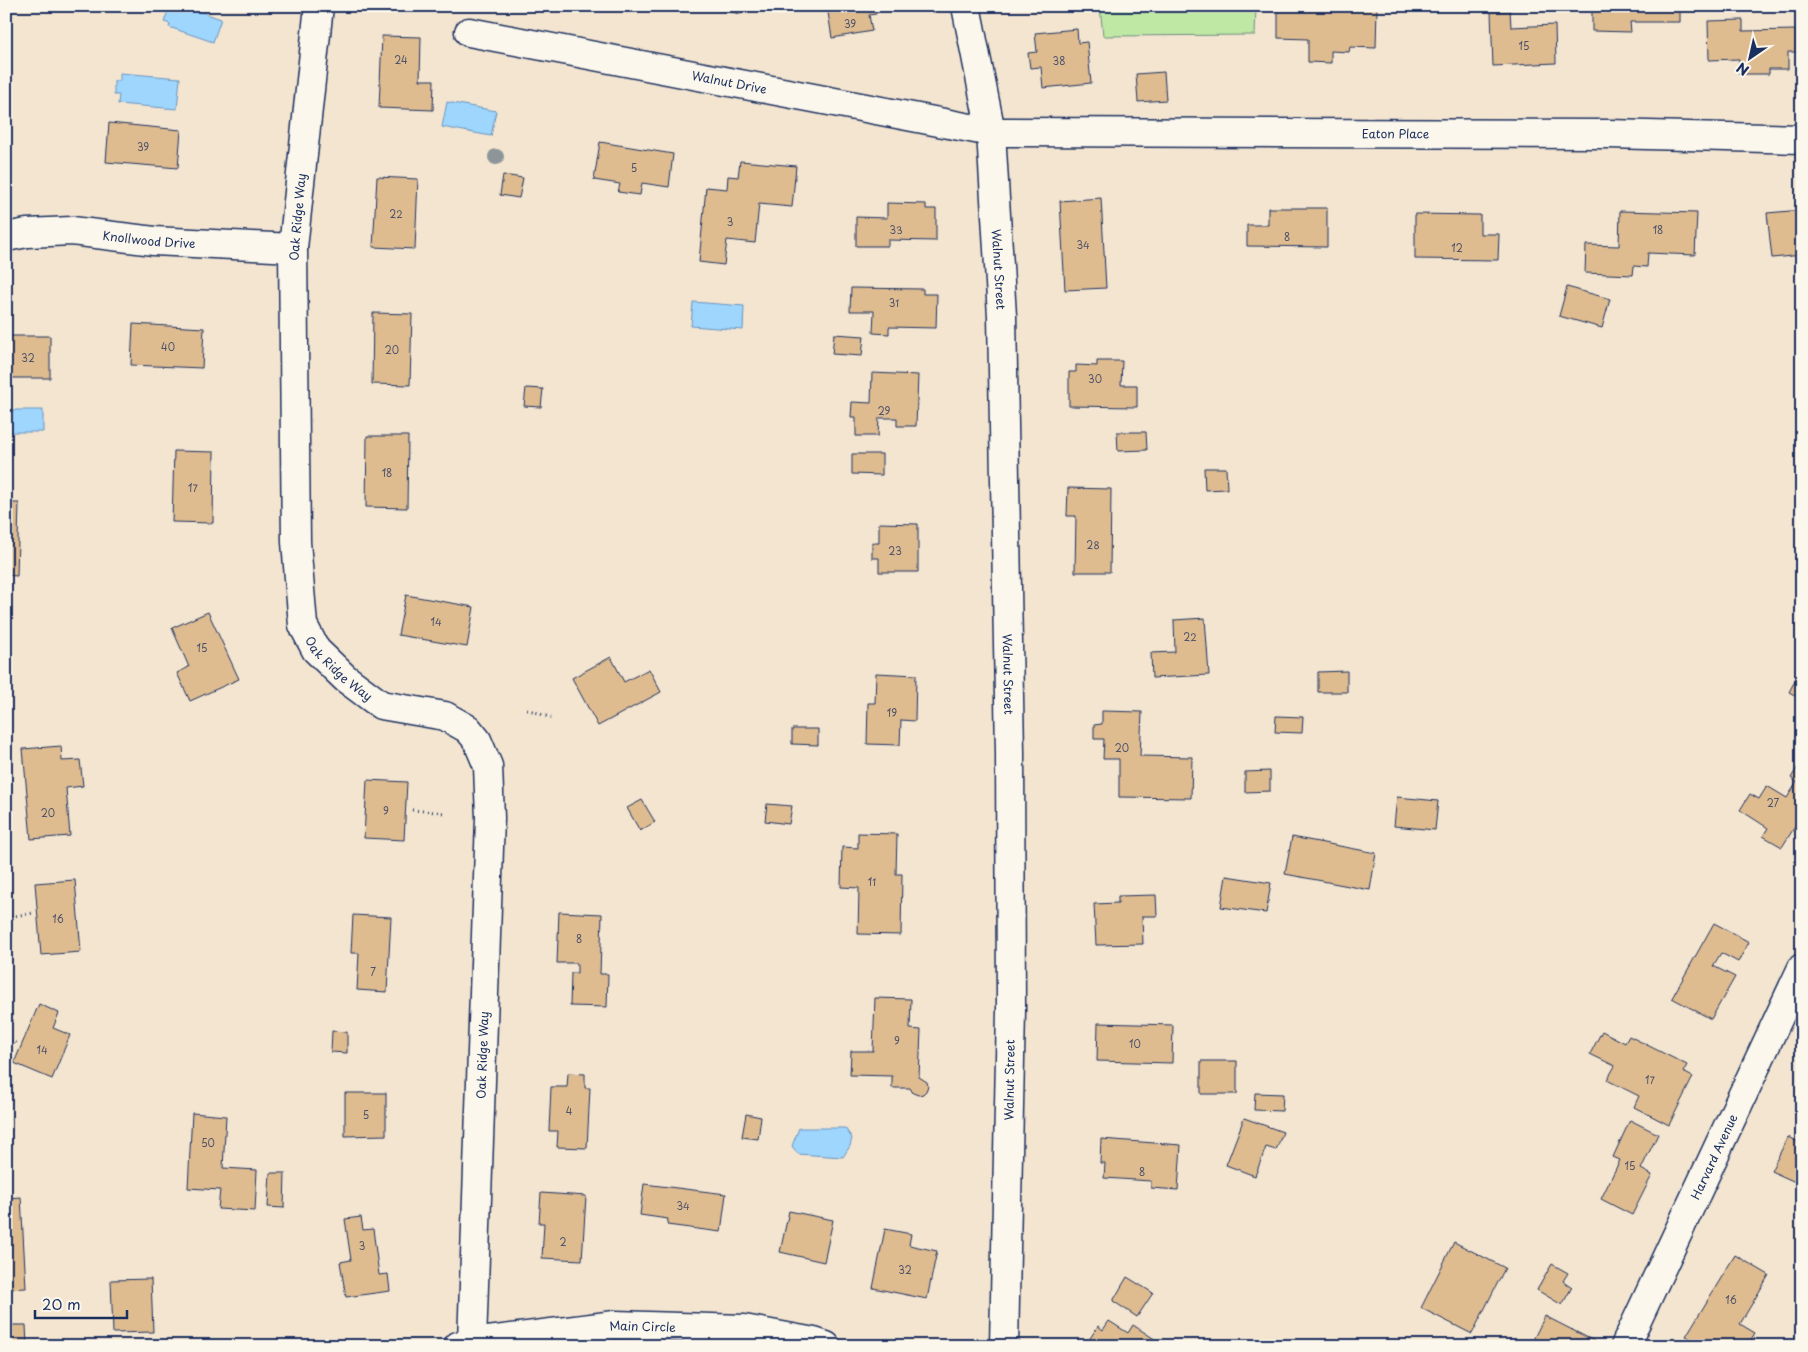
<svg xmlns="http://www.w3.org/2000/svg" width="1808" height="1352" font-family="'Playpen Sans',sans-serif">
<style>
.green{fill:#bfe8a4;stroke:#6d8c81}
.water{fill:#9ed6fe;stroke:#6a93be}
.building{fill:#dfbc90;stroke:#1b2f5e}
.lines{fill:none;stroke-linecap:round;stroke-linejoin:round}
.minor-casing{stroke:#1b2f5e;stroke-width:31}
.path{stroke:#1b2f5e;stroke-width:3;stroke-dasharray:1 4;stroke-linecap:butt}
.minor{stroke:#fbf7ec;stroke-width:28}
.tree{fill:#8e9599}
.labels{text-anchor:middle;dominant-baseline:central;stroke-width:5;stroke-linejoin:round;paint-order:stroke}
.number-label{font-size:10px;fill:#4c526a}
.street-label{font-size:12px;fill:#1b2f5e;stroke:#fbf7ec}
</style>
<rect width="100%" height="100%" fill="#f3e5d0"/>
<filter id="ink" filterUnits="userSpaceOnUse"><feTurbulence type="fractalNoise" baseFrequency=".02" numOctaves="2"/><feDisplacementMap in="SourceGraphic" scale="10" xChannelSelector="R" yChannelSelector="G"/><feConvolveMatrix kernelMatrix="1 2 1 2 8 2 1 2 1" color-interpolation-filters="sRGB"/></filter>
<g filter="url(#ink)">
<path class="green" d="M1100 6H1256L1255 35 1103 36Z"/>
<path class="water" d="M175 6H184L221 19 213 42 169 27 170 24 164 22 169 8 174 10Z
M120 73 180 78 177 109 118 104 119 95H114V81H120Z
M447 102 496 111 491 136 442 127Z
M693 302 744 306 743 330 691 326Z
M6 410H43V432H6Z
M799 1128H845L852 1138 850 1146 843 1157 798 1154 792 1146Z"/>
<path class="building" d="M701 6H742L741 14Z
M827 6H875L876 14 869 15 872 31 832 38Z
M1278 6H1377L1376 48 1350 47 1349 52 1331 51V63L1308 62V39L1278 38Z
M1592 6H1680V22H1630L1631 32 1592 31Z
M1510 11 1511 27 1555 25 1556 63 1493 66 1491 12Z
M1743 20V31L1796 30V52H1788V69H1769V74H1739V59L1709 60 1708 21Z
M1077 29 1078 43 1087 42 1091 83 1043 88 1041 67 1030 68 1028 53 1037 52 1035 33Z
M382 36 421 37 420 80H434L433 110 379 108Z
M1164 72 1166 100 1138 102 1136 74Z
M109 123 181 130 178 168 106 162Z
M600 142 673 154 669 187 642 183 640 195 618 192 620 184 594 180Z
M740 161 796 166 792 207 759 204 755 243 727 240 724 265 699 262 706 187 727 189 728 176 738 177Z
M503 175 523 178 519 198 500 195Z
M377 177 418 179 415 249 373 247Z
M1101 198 1106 288 1065 290 1060 201Z
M887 203 926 204V209H936V241L888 240V246H856V217L887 218Z
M1268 208H1327V247L1247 246V225H1268Z
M1802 210V255L1772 258 1767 213Z
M1620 211 1697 213 1695 255 1648 253 1647 267 1634 266 1633 275 1585 273 1586 245 1619 246Z
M1415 214 1480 215V234H1499L1498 260 1415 259Z
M1567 287 1610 299 1602 328 1559 316Z
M851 288 923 289V294H937L936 328 889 327V334L873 333 874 311H850Z
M373 313 412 314 410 385 372 384Z
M133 324 204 328 202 368 131 365Z
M834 334 864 336 862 356 832 354Z
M6 336H50V378H6Z
M1097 361H1122L1121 385H1137V407L1069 406V372H1076V365L1097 366Z
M872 373 918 375 916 426H897V418H879L878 436H856V417H851L852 402 871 403Z
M526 388 543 389 541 407 524 406Z
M1117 432H1146L1147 450 1118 451Z
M367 436H408L407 508 366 507Z
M174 451 214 452 213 523 172 522Z
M852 454H882V475L852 474Z
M1204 468H1226L1227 489 1205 490Z
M1068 488 1111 489 1110 572H1075L1076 516H1067Z
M6 503H19L17 576 6 575Z
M879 523 918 524V572H879V558H872V543H879Z
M406 595 474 607 467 647 398 635Z
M208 612 239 679 190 701 177 673 189 667 172 628Z
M1205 618 1209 675 1152 678 1151 653 1175 652 1174 620Z
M611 657 624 682 649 669 661 692 598 726 572 678Z
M1802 667V699L1789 692Z
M1347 671V692H1318V672Z
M876 673 916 675 915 721 901 720 900 745 867 744 868 703H875Z
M1102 711 1142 712 1140 756 1192 757 1191 798 1119 797V759H1103L1104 739H1094V725L1102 724Z
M1276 716 1303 717 1302 733 1275 732Z
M792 729H818V745L792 744Z
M61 746 62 761 80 760 83 786 66 788 70 836 31 839 23 749Z
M1802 760V828L1796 825 1782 847 1763 836 1768 828 1740 810 1750 794 1759 799 1767 786 1787 798 1797 782 1791 778Z
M1270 771V791L1245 792V772Z
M367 780 407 782 404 840 364 838Z
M1397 797 1438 801 1435 830 1394 826Z
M642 800 655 822 640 831 627 808Z
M767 804 792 806 789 824 765 821Z
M858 833 897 834 896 874H902L901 935 858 934 859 888 841 887 842 847 858 848Z
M1292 837 1376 853 1370 890 1285 874Z
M1226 876 1271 883 1266 913 1221 907Z
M75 880 81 952 41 955 35 883Z
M1156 895 1157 916H1142L1143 944 1096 945 1094 904 1118 903V896Z
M559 912 602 914 600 974H608L607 1007 570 1006 571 973H577V963H557Z
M353 915 391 917 387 992 357 990 359 953H351Z
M1714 923 1749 942 1738 962 1721 953 1713 966 1735 977 1711 1019 1672 998Z
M875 998 911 999 910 1029 921 1030 919 1077 927 1082 928 1086 926 1091 923 1094 918 1095 913 1093 910 1088H892V1076L850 1075 851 1051H873Z
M39 1004 59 1013 53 1028 70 1035 52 1079 14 1063Z
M1098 1023 1173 1025 1172 1063 1097 1061Z
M332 1031 347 1032V1053L331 1052Z
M1602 1031 1625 1043 1629 1036 1687 1065 1683 1072 1693 1077 1669 1125 1634 1107 1639 1096 1607 1080 1615 1066 1590 1054Z
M1201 1061H1237V1094H1201Z
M568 1073 585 1074V1088H590L587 1148 557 1147 558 1131H549L551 1087H567Z
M345 1093H386V1135L345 1136Z
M1255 1093 1283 1094 1282 1111 1254 1110Z
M192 1113 226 1116 223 1168 257 1170 255 1211 218 1209 220 1190 188 1188Z
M746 1114 761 1117 758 1139 742 1137Z
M1244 1118 1283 1132 1276 1150 1266 1147 1255 1176 1226 1165Z
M1630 1120 1658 1134 1641 1169 1652 1175 1632 1215 1601 1199 1620 1160 1613 1157Z
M1788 1137 1802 1144V1185L1771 1171Z
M1101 1139 1181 1145 1178 1190 1151 1188V1181L1104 1178 1105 1163H1100Z
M270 1173H285L284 1208 268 1207Z
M644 1184 726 1194 721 1232 667 1225 668 1219 640 1215Z
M541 1193 586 1196 582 1260 542 1258 544 1223H539Z
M21 1197 26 1288 6 1289V1198Z
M789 1211 833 1220 824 1262 780 1252Z
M361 1217 363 1230 373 1229 379 1275 388 1274 390 1291 346 1297 340 1262 351 1260 345 1219Z
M885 1229 911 1234 909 1245 937 1251 927 1299 873 1288Z
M1454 1242 1505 1268 1472 1334 1421 1308Z
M1735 1255 1769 1275 1740 1324 1755 1333 1747 1346H1703L1686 1336Z
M1552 1264 1568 1273 1563 1281 1572 1287 1562 1305 1537 1290Z
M1127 1277 1153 1293 1137 1317 1113 1301Z
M151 1279 153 1332 113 1333 111 1280Z
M1545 1316 1594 1341 1592 1346H1530Z
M1109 1321 1128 1333 1133 1325 1159 1342 1157 1346H1085L1098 1326 1103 1330Z
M6 1325H26L27 1346H6Z"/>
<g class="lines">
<defs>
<g id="minor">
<path id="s1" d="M319 6 293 248 296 542 303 625 316 650 345 678 381 705 445 716 468 729 477 740 488 766 490 818 488 877 472 1343"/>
<path id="s2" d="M966 6 991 132 1002 316 1010 752 1011 1010 1004 1346"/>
<path id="s3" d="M469 32 991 132 1608 134 1802 139"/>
<path id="s4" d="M6 237 27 233 72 231 154 241 293 248"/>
<path id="s5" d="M458 1346 472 1343 615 1325 744 1329 814 1342 826 1346"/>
<path id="s6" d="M1625 1346 1802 968"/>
</g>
</defs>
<use href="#minor" class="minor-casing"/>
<path class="path" d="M527 709 551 718
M412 810 446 813
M6 917 34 913
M6 1038 17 1044"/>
<use href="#minor" class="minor"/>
</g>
<circle class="tree" cx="496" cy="157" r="8"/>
</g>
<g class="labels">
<g class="number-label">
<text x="850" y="23">39</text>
<text x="1524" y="45">15</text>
<text x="401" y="59">24</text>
<text x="1059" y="60">38</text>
<text x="143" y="146">39</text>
<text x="634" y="167">5</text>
<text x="396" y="213">22</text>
<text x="730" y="221">3</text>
<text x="896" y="229">33</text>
<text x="1658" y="229">18</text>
<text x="1287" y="236">8</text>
<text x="1083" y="244">34</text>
<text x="1457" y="247">12</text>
<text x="894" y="302">31</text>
<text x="168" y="346">40</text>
<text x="392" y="349">20</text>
<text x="28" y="357">32</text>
<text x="1095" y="378">30</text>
<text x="884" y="410">29</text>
<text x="387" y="472">18</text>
<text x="193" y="487">17</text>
<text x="1093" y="544">28</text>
<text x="895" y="550">23</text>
<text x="436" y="621">14</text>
<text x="1190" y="636">22</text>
<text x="202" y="647">15</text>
<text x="892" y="712">19</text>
<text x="1122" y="747">20</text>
<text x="1773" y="802">27</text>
<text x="386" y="810">9</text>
<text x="48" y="812">20</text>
<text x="872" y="881">11</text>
<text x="58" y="918">16</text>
<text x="579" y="938">8</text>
<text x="373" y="971">7</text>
<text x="897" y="1040">9</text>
<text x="1135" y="1043">10</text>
<text x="42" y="1049">14</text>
<text x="1650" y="1079">17</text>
<text x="569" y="1110">4</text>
<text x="366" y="1114">5</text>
<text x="208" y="1142">50</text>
<text x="1630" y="1165">15</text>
<text x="1142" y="1171">8</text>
<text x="683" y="1205">34</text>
<text x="563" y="1241">2</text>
<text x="362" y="1245">3</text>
<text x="905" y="1269">32</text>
<text x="1731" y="1299">16</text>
</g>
<g class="street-label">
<text stroke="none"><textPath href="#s3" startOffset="265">Walnut Drive</textPath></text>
<text stroke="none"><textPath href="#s3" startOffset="936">Eaton Place</textPath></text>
<text transform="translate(297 217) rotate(-85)">Oak Ridge Way</text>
<text stroke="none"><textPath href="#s4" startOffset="144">Knollwood Drive</textPath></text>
<text stroke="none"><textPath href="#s2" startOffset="266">Walnut Street</textPath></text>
<text stroke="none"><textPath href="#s1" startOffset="678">Oak Ridge Way</textPath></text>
<text stroke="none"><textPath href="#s2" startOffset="671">Walnut Street</textPath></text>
<text transform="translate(482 1055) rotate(-88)">Oak Ridge Way</text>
<text transform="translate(1009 1080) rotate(-89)">Walnut Street</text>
<text stroke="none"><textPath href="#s6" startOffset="209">Harvard Avenue</textPath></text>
<text stroke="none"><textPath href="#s5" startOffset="186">Main Circle</textPath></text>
</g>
</g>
<rect width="1808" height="1352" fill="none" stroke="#fbf7ec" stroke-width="25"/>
<rect x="12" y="12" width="1783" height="1327" fill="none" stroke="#1b2f5e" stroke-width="2" filter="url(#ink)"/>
<g transform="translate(1750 58) rotate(214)" stroke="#fbf7ec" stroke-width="4" paint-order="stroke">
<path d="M0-4L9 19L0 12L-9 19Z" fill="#1b2f5e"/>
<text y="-8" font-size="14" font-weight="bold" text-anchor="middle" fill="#1b2f5e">N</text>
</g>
<path d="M35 1310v8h92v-8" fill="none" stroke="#1b2f5e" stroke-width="2.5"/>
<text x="42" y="1310" font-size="15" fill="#1b2f5e" stroke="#fbf7ec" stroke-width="4" paint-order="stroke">20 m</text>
</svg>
